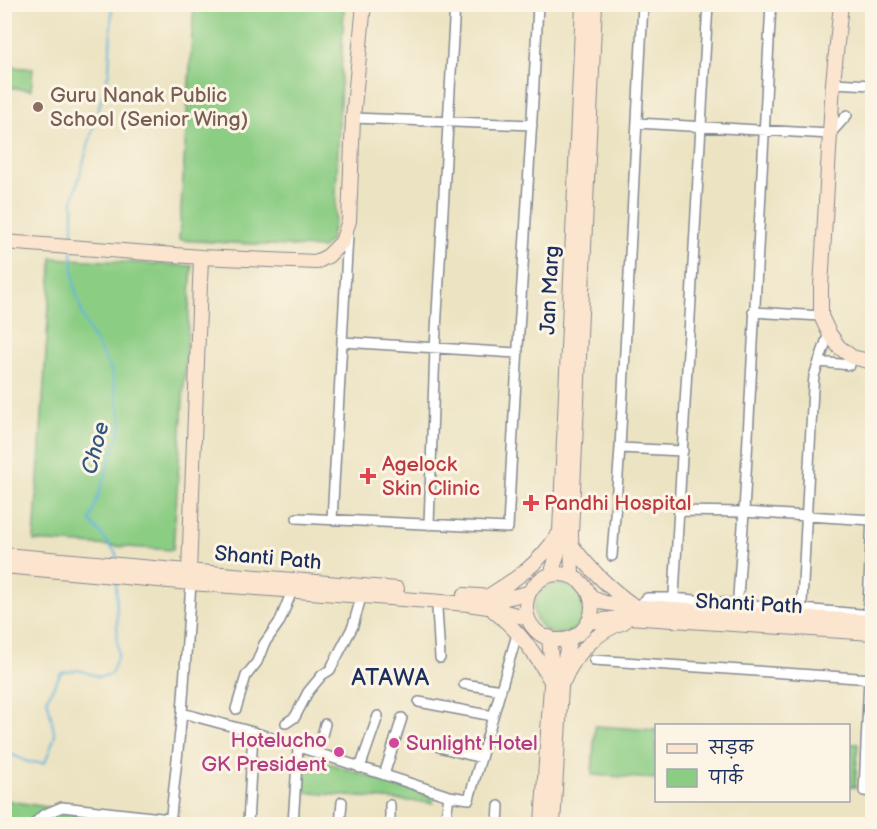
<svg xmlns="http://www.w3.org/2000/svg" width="877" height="829" font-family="'Balsamiq Sans','Playpen Sans Deva',sans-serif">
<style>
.green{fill:#8ccd84;stroke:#547e71;stroke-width:1.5}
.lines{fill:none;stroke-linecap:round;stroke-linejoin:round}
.stream{stroke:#61b4dd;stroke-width:2}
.street-casing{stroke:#848990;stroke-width:12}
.secondary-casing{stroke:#848990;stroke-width:16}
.street{stroke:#fff;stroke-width:9}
.secondary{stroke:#fce5cf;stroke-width:14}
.education-dot{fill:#8d6e63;stroke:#fcf5e5;stroke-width:2}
.health-dot{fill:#e0444e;stroke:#fcf5e5;stroke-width:2}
.hotel-dot{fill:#d1479c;stroke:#fcf5e5;stroke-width:2}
.labels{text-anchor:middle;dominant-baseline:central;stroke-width:6;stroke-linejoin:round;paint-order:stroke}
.education-label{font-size:21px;fill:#785e54;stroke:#fcf5e5;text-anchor:start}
.street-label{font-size:21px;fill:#1b2f5e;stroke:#fcf5e5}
.health-label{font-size:21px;fill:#be3a42;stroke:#fcf5e5;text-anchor:start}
.hotel-label{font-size:21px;fill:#b23c85;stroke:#fcf5e5;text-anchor:end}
.water-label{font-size:22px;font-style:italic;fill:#305784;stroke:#fcf5e5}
.quarter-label{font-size:24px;letter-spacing:1.5px;fill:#1b2f5e;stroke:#fcf5e5}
</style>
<rect width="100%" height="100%" fill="#fcf5e5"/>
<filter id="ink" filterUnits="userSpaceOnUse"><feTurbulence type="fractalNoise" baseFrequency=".0167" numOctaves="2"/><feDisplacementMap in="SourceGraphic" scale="12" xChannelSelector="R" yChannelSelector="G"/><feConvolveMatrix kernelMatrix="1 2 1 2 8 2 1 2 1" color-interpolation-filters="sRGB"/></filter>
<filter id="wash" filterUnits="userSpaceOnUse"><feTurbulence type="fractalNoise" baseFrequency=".008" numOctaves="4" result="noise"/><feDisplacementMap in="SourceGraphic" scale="24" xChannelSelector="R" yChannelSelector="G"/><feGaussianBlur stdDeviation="1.35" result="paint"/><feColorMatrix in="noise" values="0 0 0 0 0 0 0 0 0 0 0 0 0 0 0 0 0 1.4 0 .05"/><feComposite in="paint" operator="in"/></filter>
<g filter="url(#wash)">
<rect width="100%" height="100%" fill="#ece3c2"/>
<path class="green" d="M194 5H344L335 219 330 241 322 248 179 240Z
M5 66 33 69 31 90 5 87Z
M52 258 192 266 173 550 34 541Z
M534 609a25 25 0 1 1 50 0a25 25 0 1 1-50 0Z
M595 726 656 730V779L592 775Z
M848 744H858L855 787H849Z
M303 755 433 797V803L300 792Z
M4 800 149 824H5Z"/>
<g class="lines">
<path class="stream" d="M73 243V199L109 72 112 4
M72 251 74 285 85 323 111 370 122 424 90 521 116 553V561
M4 751 28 762 45 763 55 736 47 698 61 673 78 670 100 677 111 674 118 656 116 581"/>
</g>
</g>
<g filter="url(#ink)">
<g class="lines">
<defs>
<path id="street" d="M833 83 872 85
M353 118 532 125
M637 123 830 134 847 115
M753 312 821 316
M343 342 516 353
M819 362 850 365
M620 448 683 451
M679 511 744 512 872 520
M297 518 508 528C516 354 530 179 538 4
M332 520 348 235
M429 525 435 348 455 4
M612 556 620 448 643 4
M674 595 708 4
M738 596 744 512 771 4
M802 603 813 388 814 376 829 333
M638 607 647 598H672L872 615
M868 607 872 517
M437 608 440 658
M594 660 872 679
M869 678 864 791 872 792
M464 684 501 690
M419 702 493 716
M236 709 246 676 257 662 264 644 280 621 290 596
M182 713 253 732 449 796 469 799 518 631
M286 723 295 717 308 692 322 675 330 670 353 626 360 601
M439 747 481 758
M317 754 325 724
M360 768 378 716
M384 775 402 718
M34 824 43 815 62 807 170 819
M170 824 182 713 191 583
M248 824 253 732
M293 824 298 748
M340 824 342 802
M390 824V805
M445 824 449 796
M498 824 499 806"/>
<path id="secondary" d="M841 4 833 83 821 287V316L829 333 839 347 852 357 872 362
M4 242 201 257 316 262 328 256 342 242 349 221 353 118 364 4
M571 544C589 569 609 588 634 606
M4 555 397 589
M4 566 191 583 468 604 488 607 527 618
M189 572 201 257
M526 607a33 33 0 1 1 66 0a33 33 0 1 1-66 0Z
M551 575 557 555 560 532 583 4
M572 576 571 534 595 4
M464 595 506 598 528 593
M487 597C516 579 538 565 557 536
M592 598 605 603 628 606 872 622
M494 611C519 631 535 653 551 681
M588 622 628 617 872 633
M564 680C575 654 597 631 624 622
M542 824 552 670 549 637
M553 824 562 670 570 638"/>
</defs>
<use href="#street" class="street-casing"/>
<use href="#secondary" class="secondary-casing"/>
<use href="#street" class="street"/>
<use href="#secondary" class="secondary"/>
</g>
</g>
<circle class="education-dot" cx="38" cy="107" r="6"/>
<g class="health-dot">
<path d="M365 467h6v6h6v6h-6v6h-6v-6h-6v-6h6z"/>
<path d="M528 494h6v6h6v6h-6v6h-6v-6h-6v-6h6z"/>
</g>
<g class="hotel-dot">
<circle cx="394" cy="743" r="6"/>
<circle cx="339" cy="752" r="6"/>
</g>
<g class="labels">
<g class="education-label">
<text x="50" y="95">Guru Nanak Public<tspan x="50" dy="24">School (Senior Wing)</tspan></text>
</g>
<g class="street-label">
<text transform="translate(550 290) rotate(-87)">Jan Marg</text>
<text transform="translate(268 558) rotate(5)">Shanti Path</text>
<text transform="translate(749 604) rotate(3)">Shanti Path</text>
</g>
<g class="health-label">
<text x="382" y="464">Agelock<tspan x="382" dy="24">Skin Clinic</tspan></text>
<text x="544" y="503">Pandhi Hospital</text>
</g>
<g class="hotel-label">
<text x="327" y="740">Hotelucho<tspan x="327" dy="24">GK President</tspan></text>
<text x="406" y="743" text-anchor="start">Sunlight Hotel</text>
</g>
<g class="water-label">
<text transform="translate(96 448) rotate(-75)">Choe</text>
</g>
<g class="quarter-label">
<text x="391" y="677">ATAWA</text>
</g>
</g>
<rect width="877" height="829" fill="none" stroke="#fcf5e5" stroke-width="24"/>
<rect x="655" y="724" width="195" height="78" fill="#fcf5e5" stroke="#a2a6af" stroke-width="1.5"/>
<rect x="667" y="744" width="30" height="9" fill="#fce5cf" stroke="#a2a6af" stroke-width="1.5"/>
<text x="709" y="754" font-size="18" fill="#1b2f5e">सड़क</text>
<rect x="667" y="769" width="30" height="18" fill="#8ccd84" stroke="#a2a6af" stroke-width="1.5"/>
<text x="709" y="784" font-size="18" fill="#1b2f5e">पार्क</text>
</svg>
